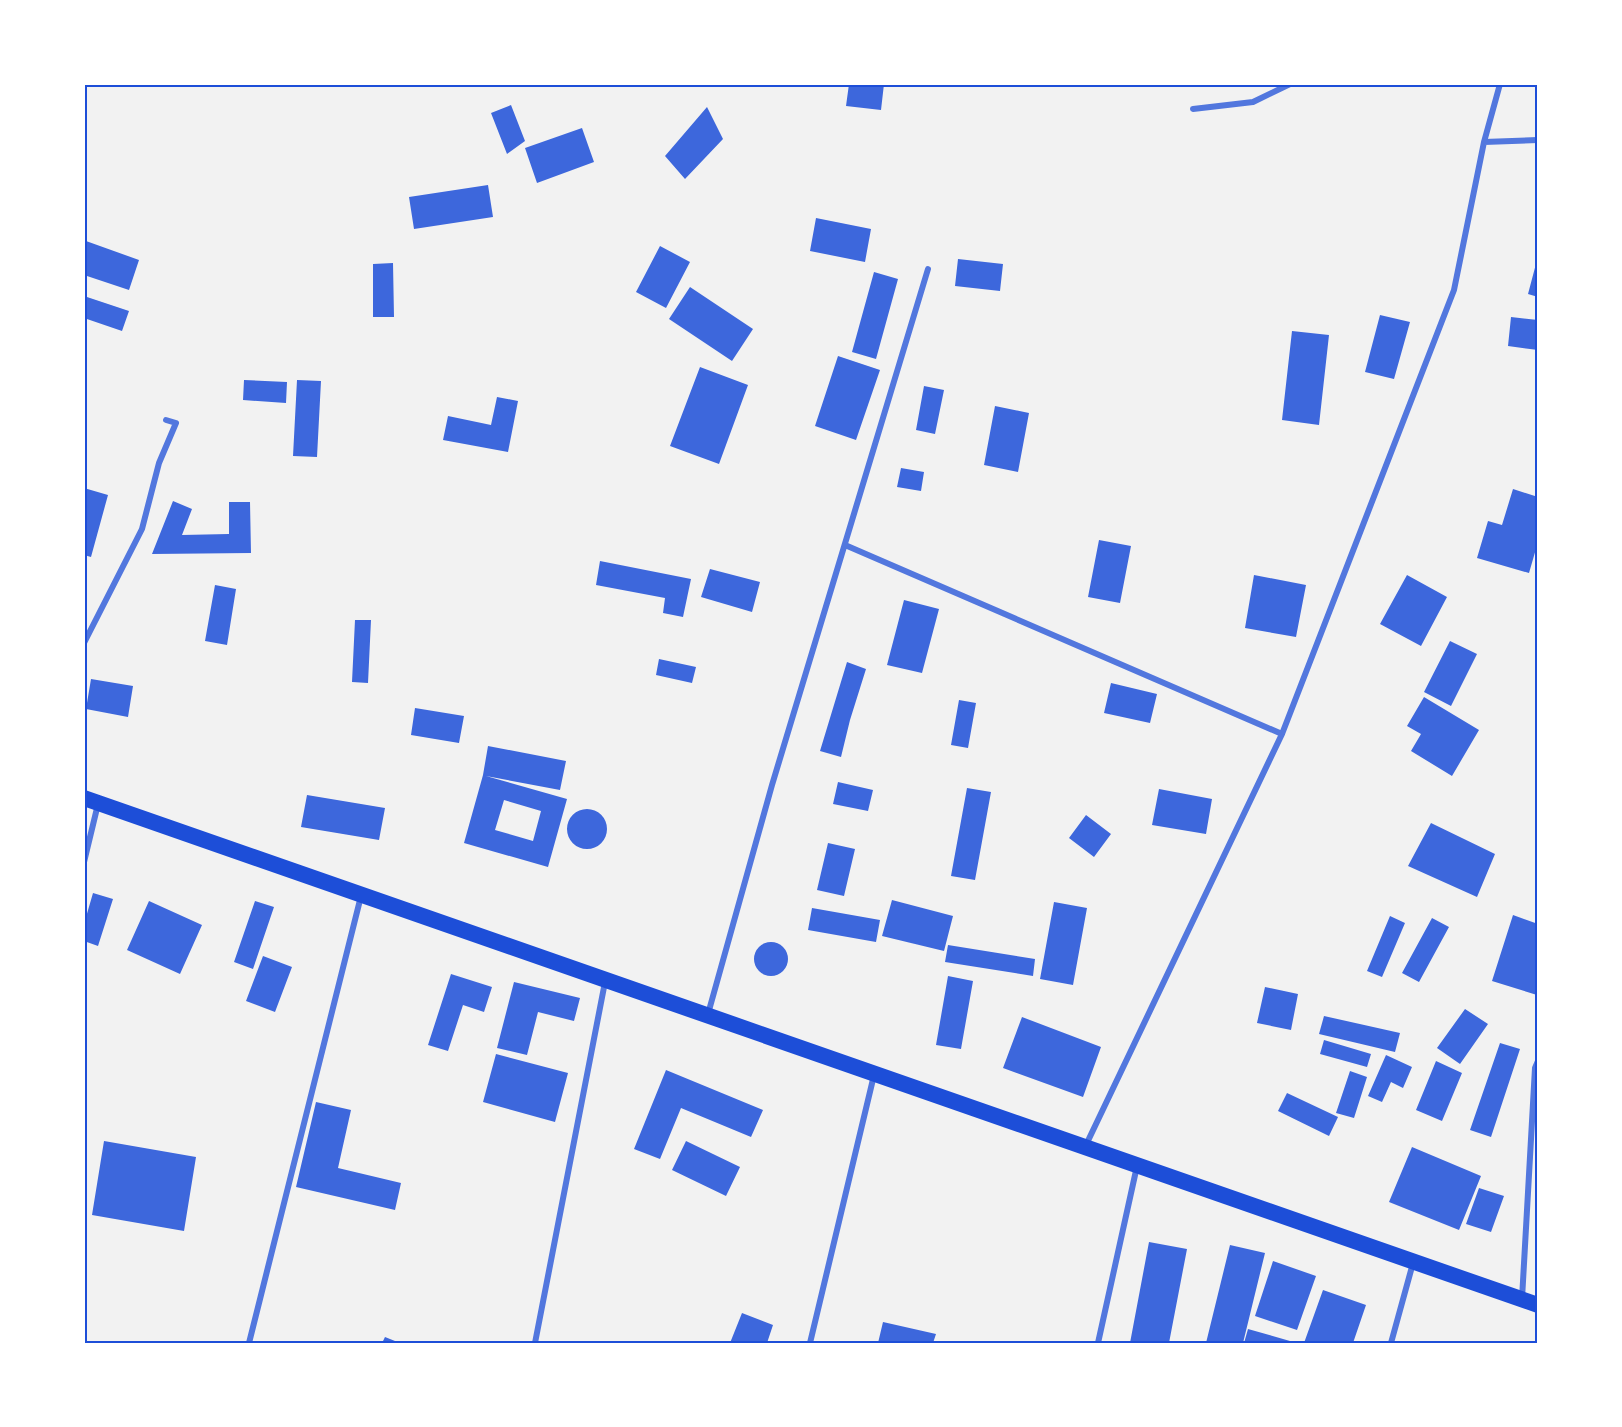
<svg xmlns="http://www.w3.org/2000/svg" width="1622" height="1427" font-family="'Source Sans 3',sans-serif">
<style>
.building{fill:#3d67dc;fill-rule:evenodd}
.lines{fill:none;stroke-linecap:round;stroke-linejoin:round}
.minor{stroke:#5277de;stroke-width:6}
.trunk{stroke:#1d4ed8;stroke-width:16}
.neatline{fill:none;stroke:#1d4ed8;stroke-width:2}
</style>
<rect width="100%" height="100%" fill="#f2f2f2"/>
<path class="building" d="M849 84H884L881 110 846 106Z
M511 105 525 141 507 154 491 113Z
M707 107 723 139 685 179 665 156Z
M582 128 594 162 537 183 525 148Z
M488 185 493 217 414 229 409 197Z
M816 218 871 229 865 262 810 251Z
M86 241 139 260 129 290 84 275V248Z
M660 246 690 262 666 308 636 292Z
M958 259 1003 264 1000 291 955 286Z
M1537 260H1538V297L1528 294Z
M393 263 394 317H373V264Z
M874 272 898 279 876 359 852 352Z
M690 287 753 329 732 361 669 319Z
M84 296 129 311 122 331 84 318Z
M1380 315 1410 322 1394 379 1365 372Z
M1511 317 1538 320V350L1508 346Z
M1292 331 1329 335 1319 425 1282 420Z
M838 356 880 370 856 440 815 426Z
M700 367 748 385 719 464 670 446Z
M244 380 287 382 286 403 243 400Z
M297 380 321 381 317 457 293 456Z
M924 386 944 390 935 434 916 430Z
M497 397 518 401 508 452 443 440 448 416 491 425Z
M995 406 1029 413 1018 472 984 465Z
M901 468 924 472 921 491 897 487Z
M84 488 108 495 91 557 84 555Z
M1513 489 1538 497V542L1529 573 1477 558 1488 521 1502 525Z
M173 501 192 509 182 535 229 534V502H250L251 553 152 554Z
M1099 540 1131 546 1120 603 1088 597Z
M600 561 691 579 683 617 663 613 665 598 596 585Z
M710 569 760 582 752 612 701 597Z
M1254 575 1306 585 1296 637 1245 628Z
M1407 575 1447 597 1421 646 1380 624Z
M215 585 236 589 227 645 205 641Z
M904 600 939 609 922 673 887 665Z
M355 620H371L368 683 352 682Z
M1450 641 1477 654 1451 706 1424 692Z
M659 659 696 667 692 683 656 675Z
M847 662 866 669 850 720 841 757 820 751Z
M91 679 133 686 128 717 86 709Z
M1111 683 1157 694 1150 723 1104 713Z
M1424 697 1479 730 1452 776 1411 751 1421 734 1407 726Z
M959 700 976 703 968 748 951 745Z
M415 708 464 716 459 743 411 735Z
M488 746 566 761 560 790 486 776 567 799 548 867 464 843 483 775ZM504 800 541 811 533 841 495 830Z
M838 782 873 790 868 811 833 804Z
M967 788 991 792 975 880 951 876Z
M1159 789 1212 799 1206 834 1152 825Z
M307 795 385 808 379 840 301 827Z
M567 829a20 20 0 1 1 40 0a20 20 0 1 1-40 0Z
M1086 815 1111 834 1094 857 1069 838Z
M1431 823 1495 854 1477 897 1408 866Z
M828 843 855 849 844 896 817 890Z
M93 893 113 899 98 946 84 941V924Z
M892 900 953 916 944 951 882 936Z
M149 901 202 925 180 974 127 950Z
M255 901 274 907 253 969 234 962Z
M1054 902 1087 908 1073 985 1040 979Z
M812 908 880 920 876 942 808 930Z
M1513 915 1538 924 1537 995 1492 981Z
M1390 916 1405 923 1382 977 1367 971Z
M1432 918 1449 927 1419 982 1402 973Z
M754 959a17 17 0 1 1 34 0a17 17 0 1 1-34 0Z
M948 945 1035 959 1033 976 945 962Z
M263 956 292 967 275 1012 246 1001Z
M451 974 492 987 484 1012 463 1005 448 1051 428 1045Z
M948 976 973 981 961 1049 936 1045Z
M514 982 580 998 574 1021 538 1012 527 1055 497 1048Z
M1265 987 1298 994 1291 1030 1257 1023Z
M1465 1009 1488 1024 1460 1064 1437 1048Z
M1324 1016 1400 1033 1395 1052 1319 1034Z
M1022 1017 1101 1047 1083 1097 1003 1068Z
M1324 1040 1371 1054 1367 1067 1320 1054Z
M1500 1043 1520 1049 1491 1137 1470 1130Z
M496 1054 568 1073 555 1122 483 1102Z
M1386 1055 1412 1067 1403 1088 1391 1082 1382 1102 1368 1096Z
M1436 1061 1462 1073 1442 1121 1416 1110Z
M666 1070 763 1110 751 1137 681 1108 660 1159 634 1149Z
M1350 1071 1367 1077 1354 1118 1336 1113Z
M1287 1093 1338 1117 1329 1136 1278 1111Z
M316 1102 351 1110 338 1168 401 1183 395 1210 296 1187Z
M104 1141 196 1157 184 1231 92 1215Z
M686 1141 740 1167 726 1196 672 1170Z
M1412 1147 1481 1176 1459 1230 1389 1202Z
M1479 1188 1504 1196 1491 1232 1466 1224Z
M1149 1242 1187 1249 1169 1343H1130Z
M1230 1245 1265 1253 1243 1343H1206Z
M1273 1261 1316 1276 1297 1330 1255 1316Z
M1323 1290 1366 1305 1353 1343H1304Z
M742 1313 773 1325 767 1343H730Z
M883 1322 936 1334 933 1343H878Z
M1248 1329 1290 1341V1343H1244Z
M385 1337 400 1343H382Z"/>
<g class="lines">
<path class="minor" d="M1193 109 1253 102 1290 84
M1484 142 1538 140
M845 545 1282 734
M84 643 142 529 159 463 176 423 166 420
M84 862 98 804
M708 1014 772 785 928 269
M1086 1145 1282 734 1454 290 1484 142 1500 84
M1522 1299 1535 1068 1538 1061
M249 1343 361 896
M535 1343 605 982
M810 1343 874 1075
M1098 1343 1137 1166
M1391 1343 1413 1263"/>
<path class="trunk" d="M84 798 1538 1305"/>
</g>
<rect width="1622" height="1427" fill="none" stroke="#ffffff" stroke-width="171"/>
<rect x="86" y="86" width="1450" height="1256" class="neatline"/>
</svg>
